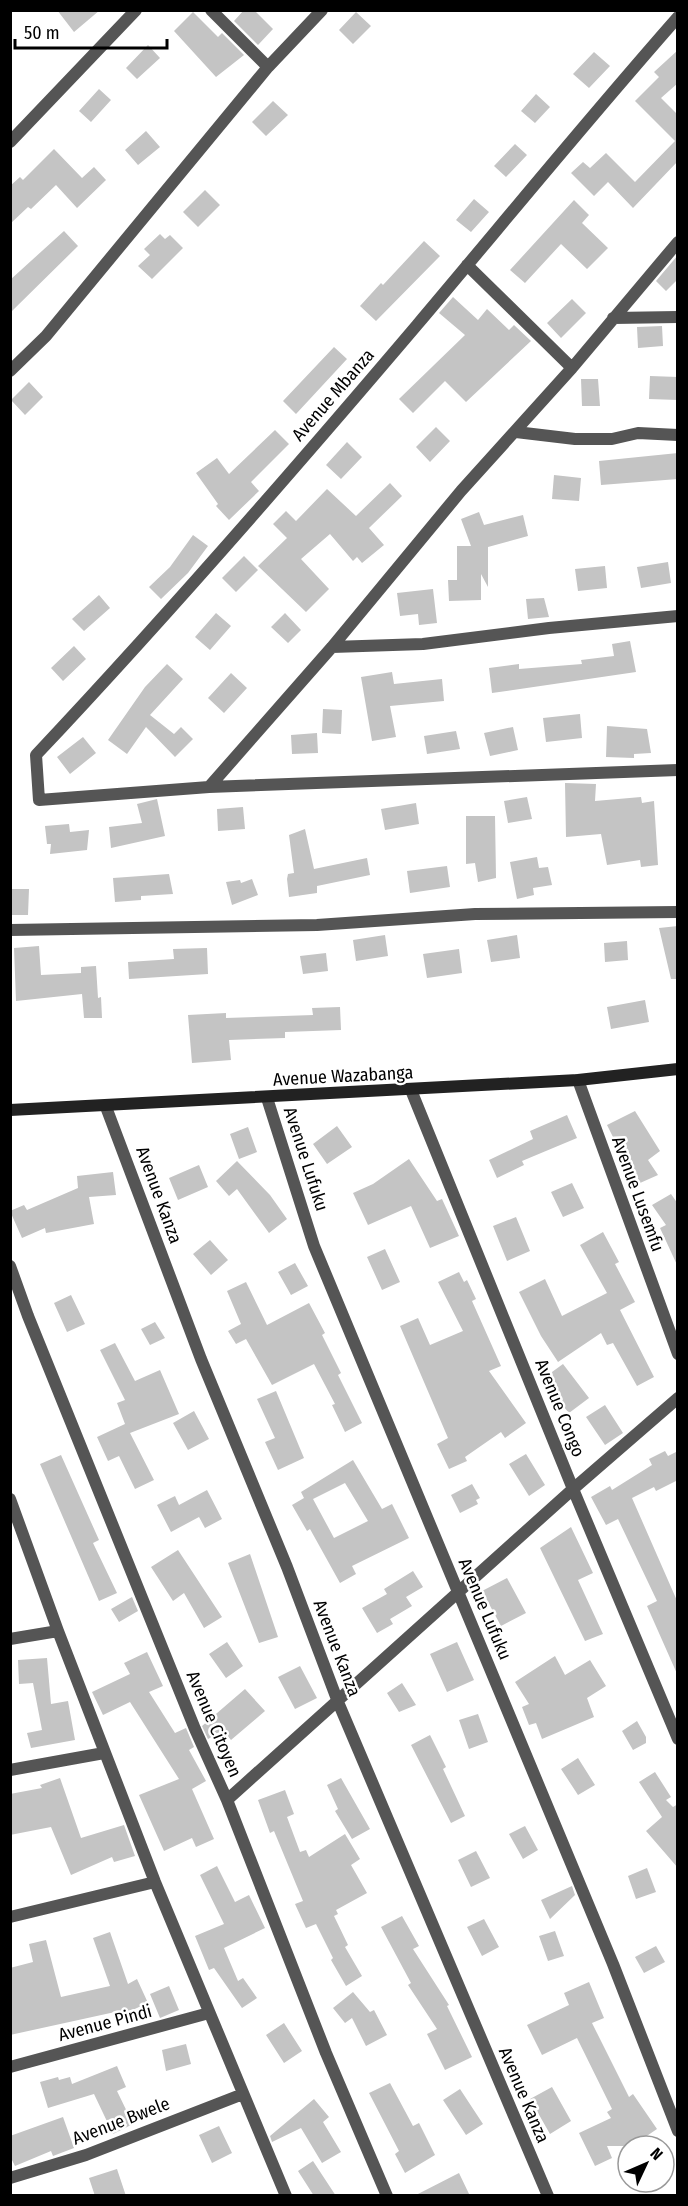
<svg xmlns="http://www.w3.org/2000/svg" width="688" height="2206" font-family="'Fira Sans Condensed',sans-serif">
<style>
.building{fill:#c4c4c4;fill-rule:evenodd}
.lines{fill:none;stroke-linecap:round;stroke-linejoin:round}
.street{stroke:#555;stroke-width:12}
.secondary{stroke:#222;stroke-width:12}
.labels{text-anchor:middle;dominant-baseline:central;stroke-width:5;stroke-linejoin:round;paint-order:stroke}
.street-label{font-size:18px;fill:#000;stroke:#fff}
</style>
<rect width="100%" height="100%" fill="#fff"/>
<path class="building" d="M57 10H100L74 32Z
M244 10H254L273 29 258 45 234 21Z
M193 12 218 37 222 33 244 55 216 77 174 31Z
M356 12 371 26 353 44 339 30Z
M148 45 160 58 137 79 126 68Z
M678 50V83L661 98 678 115V161L633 208 608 182 594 196 571 173 583 162 590 168 606 153 635 182 675 141 635 101 659 77 654 72Z
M594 52 610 66 589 88 573 74Z
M99 89 111 100 91 122 79 111Z
M536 94 550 107 535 123 521 111Z
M273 101 288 115 266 136 252 122Z
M146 131 160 147 138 165 125 150Z
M515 144 527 155 506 177 494 166Z
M54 149 82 178 94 167 106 180 77 208 56 185 31 209 28 207 10 224V186L20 177 23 180Z
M205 190 220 205 198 227 183 212Z
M474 199 489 212 471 232 456 220Z
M574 200 589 215 582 223 608 248 587 269 561 244 525 283 510 270Z
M64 231 78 246 10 313V280Z
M160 234 165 239 170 235 183 248 152 279 138 266 150 255 144 249Z
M424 241 440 256 376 321 360 306 381 283 383 285Z
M678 255V279L666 291 656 281Z
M453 297 478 320 487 309 509 330 514 325 531 341 466 402 445 381 413 413 399 399 465 335 439 313Z
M572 299 586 313 561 338 547 323Z
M662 326 663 346 638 348 637 327Z
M334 347 347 359 296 414 283 401Z
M650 376 678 377V400L649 399Z
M581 379H598L600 406H582Z
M29 382 43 397 25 415 11 400Z
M436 427 450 441 430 462 416 447Z
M275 430 289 444 251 482 259 491 229 520 216 506 218 504 196 473 217 458 229 474Z
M347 442 362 457 341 479 326 465Z
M678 453V479L601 485 599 461Z
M554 475 581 478 579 501 552 499Z
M390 483 402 496 369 528 384 545 362 563 357 557 353 561 330 534 301 559 329 589 306 612 258 566 287 538 273 524 286 511 296 521 327 489 356 516Z
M479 512 484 525 523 515 528 536 488 547V587L481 574V600L449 601 448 580H457V546H471L461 519Z
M193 535 208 546 188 573 161 599 149 587 170 567Z
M244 556 258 570 236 592 222 578Z
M668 562 671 583 641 588 637 567Z
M605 566 607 588 578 591 575 569Z
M433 589 437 623 419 625 418 614 400 616 397 593Z
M99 595 110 608 84 631 72 619Z
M544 598 549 617 528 619 526 599Z
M216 613 231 626 210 650 195 637Z
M285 613 301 630 288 643 271 627Z
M630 641 636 672 492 693 489 668 519 664V669L582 664 581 660 614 656 612 644Z
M74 646 86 659 63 681 51 668Z
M167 664 183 679 150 715 174 734 181 727 193 739 175 757 146 727 127 754 108 740 145 687Z
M392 672 394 684 442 679 444 701 390 706 396 737 372 741 361 677Z
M231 673 247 688 224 713 208 698Z
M323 709 342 710 341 734 322 733Z
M580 714 582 738 546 742 543 718Z
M607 726 647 729 651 753 634 754V758L606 757Z
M513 727 518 750 490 756 484 733Z
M456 731 460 749 427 754 424 736Z
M317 733 318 753 292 754 291 735Z
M83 737 96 753 70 774 57 757Z
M565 783 596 784 595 801 641 797 642 803 654 801 658 865 641 867 640 860 607 865 601 834 566 837Z
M527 797 532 819 508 823 504 801Z
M157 799 165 836 111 848 109 827 142 823 137 804Z
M416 803 419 824 385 830 381 809Z
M243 807 245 829 218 831 217 809Z
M466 816H495L496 878 478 882 475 863 466 864Z
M69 824 70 832 89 830 87 850 50 854 51 844H47L45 826Z
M305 829 314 869 367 858 370 875 317 886V893L289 897 287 879 288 874 294 873 289 835Z
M537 857 539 868 548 867 552 885 533 888 534 895 517 899 510 862Z
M447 866 450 887 410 893 407 871Z
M169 874 173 894 141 896V900L115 902 113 878Z
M252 879 258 895 232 905 226 882 240 880 241 883Z
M10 889H29L28 915H10Z
M678 926V979H671L659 928Z
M385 935 388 956 356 961 353 940Z
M517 935 520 958 491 962 487 940Z
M627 941 628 960 605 962 604 943Z
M39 946 41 975 81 973V967L96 966 98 998 101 997 102 1018H84L82 994 16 1001 14 948Z
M207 948 208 974 129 979 128 962 174 959 173 949Z
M459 949 462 973 427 978 423 954Z
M326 953 328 971 303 974 300 956Z
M645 1000 649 1022 611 1029 607 1007Z
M340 1007 341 1030 285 1032V1038L229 1040 231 1060 192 1063 188 1015 226 1013V1018L313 1015 312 1008Z
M635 1111 660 1151 648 1160 658 1175 640 1183 619 1154 621 1153 607 1125Z
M567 1115 577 1138 522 1161 524 1165 497 1178 489 1160 533 1139 530 1131Z
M337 1126 352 1147 327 1164 313 1144Z
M248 1127 257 1152 239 1159 230 1134Z
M409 1159 437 1201 442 1199 459 1236 430 1248 411 1206 368 1225 353 1193 373 1184Z
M237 1161 270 1195 287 1219 269 1233 237 1189 229 1196 216 1181Z
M199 1165 208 1187 178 1200 169 1178Z
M113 1172 116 1195 89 1197 94 1224 46 1233 45 1228 22 1238 10 1211 24 1205 27 1210 78 1188 77 1176Z
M572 1183 584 1208 563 1217 551 1192Z
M671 1194 678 1204V1267L660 1228 666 1225 652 1205Z
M516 1217 530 1251 507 1261 493 1226Z
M603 1232 619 1262 615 1264 635 1302 620 1310 654 1377 637 1386 613 1343 607 1345 601 1333 558 1362 541 1336 519 1292 545 1279 562 1316 607 1293 580 1245Z
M210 1240 228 1260 211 1275 193 1254Z
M385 1249 400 1282 382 1290 367 1257Z
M295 1263 308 1286 291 1295 278 1272Z
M459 1272 464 1282 467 1280 476 1299 472 1301 501 1366 489 1371 526 1423 505 1438 501 1432 465 1457 467 1461 449 1469 437 1444 448 1438 400 1326 418 1318 430 1345 463 1331 438 1282Z
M246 1282 267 1325 309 1303 325 1333 322 1335 341 1373 338 1375 362 1423 345 1432 332 1405 335 1404 314 1364 272 1385 246 1339 236 1344 228 1331 241 1324 227 1291Z
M71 1295 85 1324 67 1332 54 1303Z
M155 1322 165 1338 150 1345 141 1329Z
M115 1343 135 1381 160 1370 179 1414 130 1433 154 1480 135 1489 119 1456 108 1461 97 1437 125 1424 117 1403 125 1400 100 1350Z
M563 1364 589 1398 569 1413 541 1380Z
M276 1391 304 1458 278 1470 265 1442 275 1438 257 1399Z
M605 1405 623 1433 605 1445 586 1417Z
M194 1411 209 1439 188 1450 173 1423Z
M665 1451 668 1456 678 1451V1480L656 1491 654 1487 632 1498 678 1603V1676L647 1606 657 1601 618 1519 606 1525 591 1497 610 1486 612 1490 652 1465 649 1459Z
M526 1454 545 1485 529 1496 509 1464Z
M61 1455 99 1540 93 1543 117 1593 99 1601 40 1464Z
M353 1460 382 1509 392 1504 409 1538 352 1566 356 1574 340 1583 310 1529 307 1531 292 1505 304 1498 301 1492ZM345 1483 368 1521 334 1538 313 1499Z
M472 1484 480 1498 476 1500 478 1504 460 1513 451 1495Z
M207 1490 222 1519 205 1528 199 1517 171 1532 157 1505 175 1496 179 1505Z
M571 1527 593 1573 578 1580 603 1634 585 1641 540 1548Z
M178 1550 222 1617 204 1628 184 1593 173 1601 151 1567Z
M250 1554 278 1637 259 1643 228 1563Z
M413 1571 423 1587 406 1597 412 1606 390 1619 393 1624 377 1633 362 1608 387 1594 384 1589Z
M507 1578 526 1613 501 1626 482 1591Z
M132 1597 138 1611 119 1622 111 1609Z
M227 1642 243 1666 226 1678 209 1654Z
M457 1642 474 1680 447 1692 430 1654Z
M147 1652 163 1686 149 1692 175 1733 186 1728 194 1747 189 1750 206 1781 192 1789 214 1839 196 1847 192 1838 164 1851 139 1795 179 1779 130 1702 103 1715 92 1692 130 1674 124 1663Z
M555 1656 565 1675 590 1660 606 1686 587 1698 594 1717 542 1739 536 1723 529 1725 522 1707 529 1704 515 1682Z
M47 1658 51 1704 68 1701 75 1740 31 1748 27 1733 42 1730 33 1683 19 1684 18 1660Z
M300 1666 317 1698 295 1709 278 1677Z
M402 1683 416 1705 399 1712 387 1693Z
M245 1689 265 1711 231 1740 223 1731 208 1739 202 1726Z
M478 1714 488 1742 469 1749 459 1720Z
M637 1721 646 1737V1743L633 1750 622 1731Z
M430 1735 446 1767 443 1769 465 1816 451 1823 411 1745Z
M578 1758 595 1785 578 1795 561 1769Z
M655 1772 671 1797 666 1800 673 1807 678 1804V1868L646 1831 662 1817 639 1782Z
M60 1778 81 1838 124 1825 135 1856 114 1862 112 1857 71 1875 51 1827 10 1835V1794L42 1788 40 1785Z
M341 1778 370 1829 352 1839 335 1811 338 1809 327 1785Z
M285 1790 294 1814 287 1817 300 1852 306 1850 309 1857 345 1834 360 1859 351 1865 367 1893 336 1910 338 1914 334 1916 348 1945 345 1947 362 1976 346 1986 331 1960 333 1958 316 1924 306 1928 295 1904 303 1901 274 1831 270 1833 258 1800Z
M525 1826 538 1850 523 1859 509 1834Z
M476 1851 490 1878 471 1887 458 1860Z
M217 1866 235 1902 249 1895 265 1928 224 1948 238 1981 243 1978 257 1998 242 2008 214 1968 209 1970 195 1936 224 1924 200 1875Z
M647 1868 656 1892 636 1899 628 1876Z
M572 1886 575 1895 550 1919 541 1900Z
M402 1916 419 1946 413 1949 449 2005 447 2006 472 2057 445 2070 427 2034 437 2029 408 1985 411 1983 381 1927Z
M484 1919 499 1947 482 1956 467 1927Z
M555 1931 564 1956 548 1961 539 1936Z
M110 1932 128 1984 137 1979 148 2003 117 2017 115 2012 10 2035V1968L33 1962 29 1944 46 1940 61 1997 110 1986 93 1938Z
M656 1946 665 1962 644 1973 635 1957Z
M589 1982 604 2018 592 2023 629 2097 633 2094 657 2129 632 2146H607L612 2158 595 2166 579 2133 611 2118 607 2112 612 2109 577 2038 542 2055 527 2025 569 2005 564 1993Z
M169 1986 179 2010 160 2018 150 1994Z
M353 1992 370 2012 374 2010 387 2035 366 2046 352 2018 345 2023 333 2008Z
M284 2023 302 2051 284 2063 266 2035Z
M186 2044 191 2064 166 2071 162 2050Z
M117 2066 126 2087 117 2091 133 2124 113 2134 94 2094 48 2108 40 2082 58 2077 59 2080 70 2077 72 2084Z
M390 2083 413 2126 419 2123 435 2155 405 2173 395 2154 399 2151 369 2093Z
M552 2087 571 2121 550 2134 530 2099Z
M460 2089 483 2124 466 2135 443 2100Z
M314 2099 329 2117 323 2122 341 2152 322 2163 301 2128 272 2142 270 2136Z
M63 2117 74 2148 53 2156 51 2151 15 2166 10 2156V2136Z
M219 2126 232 2153 212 2163 199 2135Z
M313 2161 336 2196H314L298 2171Z
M117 2169 126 2196H95L89 2178Z
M459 2173 470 2196H414Z"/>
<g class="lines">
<path class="street" d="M211 10 268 67
M678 17C589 118 504 222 417 325 293 471 167 616 36 755L39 800 209 787 678 770
M10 142 136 10
M467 265 572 368
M613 318 678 317
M10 371 46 336 268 67 322 10
M516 432 575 439H612L638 433 678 435
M332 647 423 644 549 628 678 616
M209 787 332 647 461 491 572 368 678 242
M10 930 317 925 475 914 678 912
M578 1080 678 1354
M411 1090 573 1489 678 1739
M267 1098 314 1246 613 1964 678 2131
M106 1107 201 1359 287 1567 338 1702 548 2196
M10 1266 28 1316 195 1729 227 1800 326 2053 387 2196
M10 1499 58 1631 155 1882 286 2196
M10 1639 58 1631
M10 1770 104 1753
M227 1800 573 1489 678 1398
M10 1917 155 1882
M10 2067 209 2013
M10 2178 86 2155 243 2094"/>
<path class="secondary" d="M10 1110 578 1080 678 1069"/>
</g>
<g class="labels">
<g class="street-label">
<text transform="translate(333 395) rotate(-49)">Avenue Mbanza</text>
<text transform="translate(343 1076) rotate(-3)">Avenue Wazabanga</text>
<text transform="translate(306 1159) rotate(72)">Avenue Lufuku</text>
<text transform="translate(638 1194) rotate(70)">Avenue Lusemfu</text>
<text transform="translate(159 1195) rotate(70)">Avenue Kanza</text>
<text transform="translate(560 1408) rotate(68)">Avenue Congo</text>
<text transform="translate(485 1609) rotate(67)">Avenue Lufuku</text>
<text transform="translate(337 1648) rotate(69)">Avenue Kanza</text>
<text transform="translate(214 1724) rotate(67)">Avenue Citoyen</text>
<text transform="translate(105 2023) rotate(-15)">Avenue Pindi</text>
<text transform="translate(524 2095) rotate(67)">Avenue Kanza</text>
<text transform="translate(121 2121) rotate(-21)">Avenue Bwele</text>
</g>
</g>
<rect width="688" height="2206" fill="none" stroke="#000000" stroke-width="24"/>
<g transform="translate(646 2164) rotate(46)"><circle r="28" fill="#ffffff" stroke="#999999" stroke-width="1.5"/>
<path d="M0-4.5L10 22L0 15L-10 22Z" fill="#000000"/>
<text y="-9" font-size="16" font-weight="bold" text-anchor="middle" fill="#000000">N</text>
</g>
<path d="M15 39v9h152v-9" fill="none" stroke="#000000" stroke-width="3"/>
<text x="24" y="39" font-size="18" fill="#000000" stroke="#ffffff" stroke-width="4.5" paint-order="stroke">50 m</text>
</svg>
